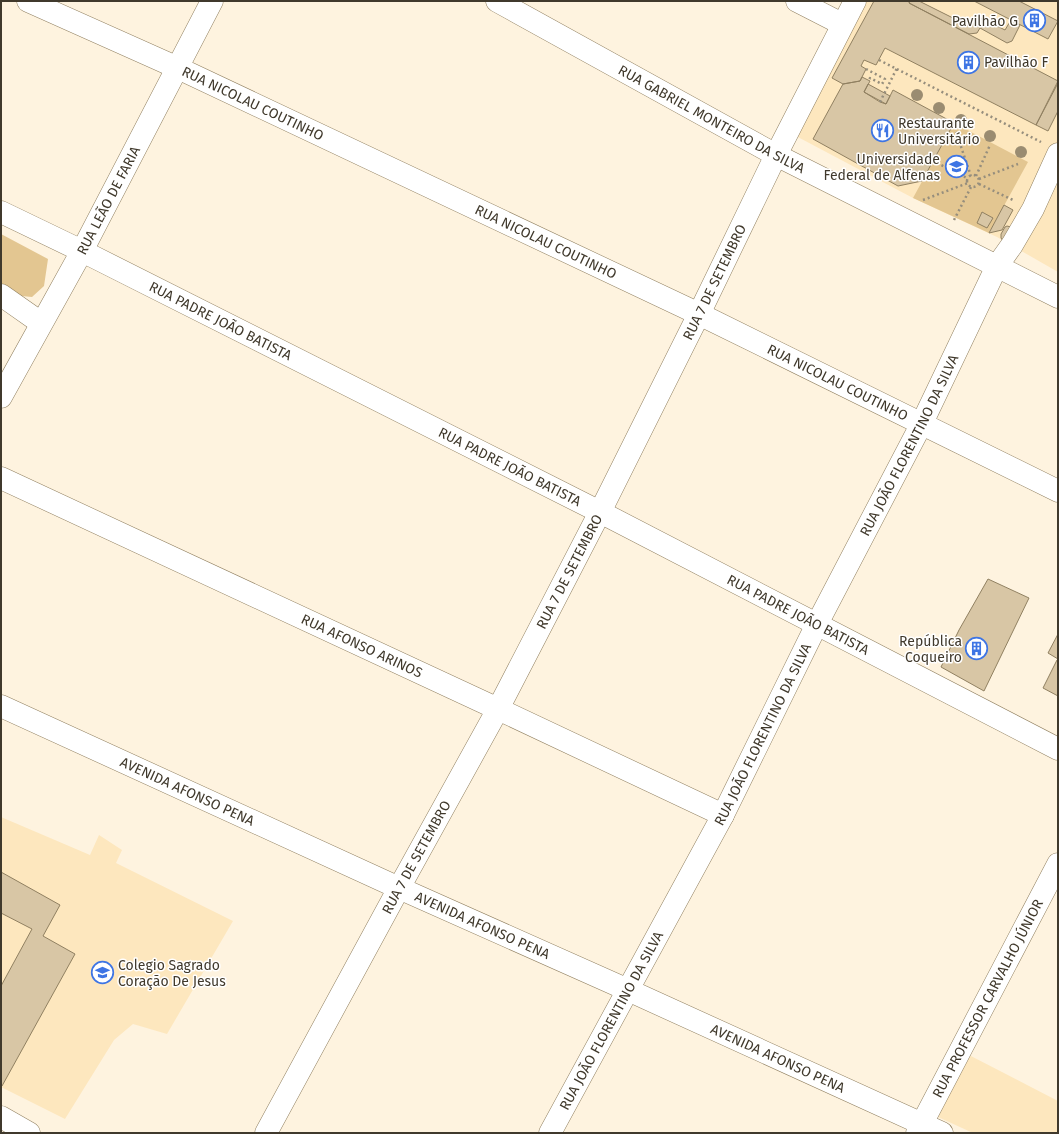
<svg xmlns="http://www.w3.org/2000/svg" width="1059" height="1134" font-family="'Fira Sans',sans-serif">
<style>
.built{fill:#fde7be}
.green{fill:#e3c691}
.building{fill:#d8c6a5;stroke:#908061}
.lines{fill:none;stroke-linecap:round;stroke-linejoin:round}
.minor-casing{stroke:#918061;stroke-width:23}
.major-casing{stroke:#918061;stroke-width:23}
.path{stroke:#968e7d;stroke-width:2.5;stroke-dasharray:2 3;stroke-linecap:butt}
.minor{stroke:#fff;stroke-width:22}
.major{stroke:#fff;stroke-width:22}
.tree{fill:#9a8c71}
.labels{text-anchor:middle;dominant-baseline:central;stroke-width:3;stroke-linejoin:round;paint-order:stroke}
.poi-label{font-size:14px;fill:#40392c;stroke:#fff;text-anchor:end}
.street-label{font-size:14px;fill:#40392c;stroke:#fff}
</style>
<rect width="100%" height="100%" fill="#fef3df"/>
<path class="built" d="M862 1H1058V272L997 237 913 198 794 135Z
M1 817 90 855 99 835 122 850 116 863 233 921 167 1034 133 1024 114 1040 65 1119 1 1087Z
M967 1054 1058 1101V1133H973L938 1117Z"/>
<path class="green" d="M954 123 1028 162 989 233 913 198Z
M1 234 48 259 44 286 32 297 11 295 1 288Z"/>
<path class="building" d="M874 1H910L909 3 1058 81 1036 125 885 48 876 65 864 60 861 66 866 69 860 81 843 84 832 78Z
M910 1H919L969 26 973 18 983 19 1005 30 1011 20 1020 25 1012 41 1007 43 980 28 977 33 969 34 909 3Z
M974 1H1019L1058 21 1048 39Z
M862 77 870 81 864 92 880 102 886 104 893 90 954 123 922 181 898 186 813 139 843 84 860 81Z
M1058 83V111L1048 131 1036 125Z
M868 84 890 96 886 104 864 92Z
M1004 205 1013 210 1002 230 989 233Z
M982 212 993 218 987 228 977 223Z
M1007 226 1011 227 1003 241 1001 238V234L1005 227Z
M988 579 1029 598 984 691 941 667 959 630Z
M1058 634V659L1048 653Z
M1057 660H1058V696L1043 688Z
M1 872 60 905 43 936 75 954 2 1086 1 1085V986L32 929 1 913Z"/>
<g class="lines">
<defs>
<g id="minor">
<path id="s1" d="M28 1 178 68 699 314 1058 491"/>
<path id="s2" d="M497 1 776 155 1058 297"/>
<path d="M797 1 842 24"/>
<path id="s3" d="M1 212 82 251 600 512 1058 749"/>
<path d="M1 295 41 323"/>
<path id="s4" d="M1 397 82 251 212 1"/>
<path id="s5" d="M1 478 498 709 723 815"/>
<path id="s6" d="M1 706 399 888 628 990 942 1133"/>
<path id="s7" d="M266 1133 399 888 498 709 600 512 699 314 776 155 855 1"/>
<path id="s8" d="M550 1133 723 815 817 624 922 423 997 266 1012 245 1033 209 1058 154"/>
<path id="s9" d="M917 1133 1058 864"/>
</g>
<path id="major" d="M1 1117 29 1133"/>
</defs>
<use href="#minor" class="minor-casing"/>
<use href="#major" class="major-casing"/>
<path class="path" d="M879 60 1041 142
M866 69 885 79 882 84 870 78 869 81
M880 102 897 68
M956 132 971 176
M937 163 967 178
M967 181a6 6 0 1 1 12 0a6 6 0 1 1-12 0Z
M976 176 990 145
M979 179 1018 164
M979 184 1013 200
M923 200 968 183
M954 220 971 187"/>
<use href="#minor" class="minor"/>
<use href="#major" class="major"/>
</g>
<g class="tree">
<circle cx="917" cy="95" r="6"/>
<circle cx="939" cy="108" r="6"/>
<circle cx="961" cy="120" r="6"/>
<circle cx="990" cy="136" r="6"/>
<circle cx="1021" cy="152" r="6"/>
</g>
<defs>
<symbol id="building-ring" viewBox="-11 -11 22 22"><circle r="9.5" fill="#fff" stroke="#3e75e4" stroke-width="1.5"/><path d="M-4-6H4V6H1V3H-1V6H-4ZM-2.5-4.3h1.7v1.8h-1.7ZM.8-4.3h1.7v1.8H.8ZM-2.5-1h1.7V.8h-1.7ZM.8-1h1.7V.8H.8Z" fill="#3e75e4"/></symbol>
<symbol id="restaurant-ring" viewBox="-11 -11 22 22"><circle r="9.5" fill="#fff" stroke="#3e75e4" stroke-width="1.5"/><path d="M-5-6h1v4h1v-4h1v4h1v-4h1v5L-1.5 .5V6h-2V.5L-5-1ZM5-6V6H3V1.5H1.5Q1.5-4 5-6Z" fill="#3e75e4"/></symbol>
<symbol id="university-ring" viewBox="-11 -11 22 22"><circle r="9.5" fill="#fff" stroke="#3e75e4" stroke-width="1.5"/><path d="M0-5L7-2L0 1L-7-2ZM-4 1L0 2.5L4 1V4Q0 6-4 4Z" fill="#3e75e4"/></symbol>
<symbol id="school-ring" viewBox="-11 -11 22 22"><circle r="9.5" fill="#fff" stroke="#3e75e4" stroke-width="1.5"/><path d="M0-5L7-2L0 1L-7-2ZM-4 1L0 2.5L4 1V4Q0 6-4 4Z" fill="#3e75e4"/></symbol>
</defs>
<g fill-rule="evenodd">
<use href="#building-ring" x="1022" y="8" width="25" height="25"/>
<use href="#building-ring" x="956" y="50" width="25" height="25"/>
<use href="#restaurant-ring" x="870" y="118" width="25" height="25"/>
<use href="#university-ring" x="944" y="154" width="25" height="25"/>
<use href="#building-ring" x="964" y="636" width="25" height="25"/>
<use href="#school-ring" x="90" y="960" width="25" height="25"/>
</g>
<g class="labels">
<g class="poi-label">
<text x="1018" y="21">Pavilhão G</text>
<text x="984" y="62" text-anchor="start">Pavilhão F</text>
<text x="898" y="123" text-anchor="start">Restaurante<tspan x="898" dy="16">Universitário</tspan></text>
<text x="940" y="159">Universidade<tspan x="940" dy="16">Federal de Alfenas</tspan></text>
<text x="962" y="641">República<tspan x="962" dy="16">Coqueiro</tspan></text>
<text x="118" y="965" text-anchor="start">Colegio Sagrado<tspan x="118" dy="16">Coração De Jesus</tspan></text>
</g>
<g class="street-label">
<text stroke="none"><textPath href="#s1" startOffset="247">RUA NICOLAU COUTINHO</textPath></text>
<text stroke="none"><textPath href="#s2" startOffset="245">RUA GABRIEL MONTEIRO DA SILVA</textPath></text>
<text stroke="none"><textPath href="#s4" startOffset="224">RUA LEÃO DE FARIA</textPath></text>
<text stroke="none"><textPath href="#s1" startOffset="571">RUA NICOLAU COUTINHO</textPath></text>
<text stroke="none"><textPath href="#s7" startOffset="962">RUA 7 DE SETEMBRO</textPath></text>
<text stroke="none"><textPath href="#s3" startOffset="245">RUA PADRE JOÃO BATISTA</textPath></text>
<text stroke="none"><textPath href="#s1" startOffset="895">RUA NICOLAU COUTINHO</textPath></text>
<text stroke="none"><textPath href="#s8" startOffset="776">RUA JOÃO FLORENTINO DA SILVA</textPath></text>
<text stroke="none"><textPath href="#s3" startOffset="569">RUA PADRE JOÃO BATISTA</textPath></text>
<text stroke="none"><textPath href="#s7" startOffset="638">RUA 7 DE SETEMBRO</textPath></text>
<text stroke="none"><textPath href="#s3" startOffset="893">RUA PADRE JOÃO BATISTA</textPath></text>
<text stroke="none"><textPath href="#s5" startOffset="398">RUA AFONSO ARINOS</textPath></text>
<text stroke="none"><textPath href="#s8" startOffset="452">RUA JOÃO FLORENTINO DA SILVA</textPath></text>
<text stroke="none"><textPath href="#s6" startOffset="205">AVENIDA AFONSO PENA</textPath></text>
<text stroke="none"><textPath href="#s7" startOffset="314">RUA 7 DE SETEMBRO</textPath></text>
<text stroke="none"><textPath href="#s6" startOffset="529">AVENIDA AFONSO PENA</textPath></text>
<text stroke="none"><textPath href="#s9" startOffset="152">RUA PROFESSOR CARVALHO JÚNIOR</textPath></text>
<text stroke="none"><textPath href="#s8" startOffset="128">RUA JOÃO FLORENTINO DA SILVA</textPath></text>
<text stroke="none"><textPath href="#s6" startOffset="853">AVENIDA AFONSO PENA</textPath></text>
</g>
</g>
<rect width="1059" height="1134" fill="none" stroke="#40392c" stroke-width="4"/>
</svg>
